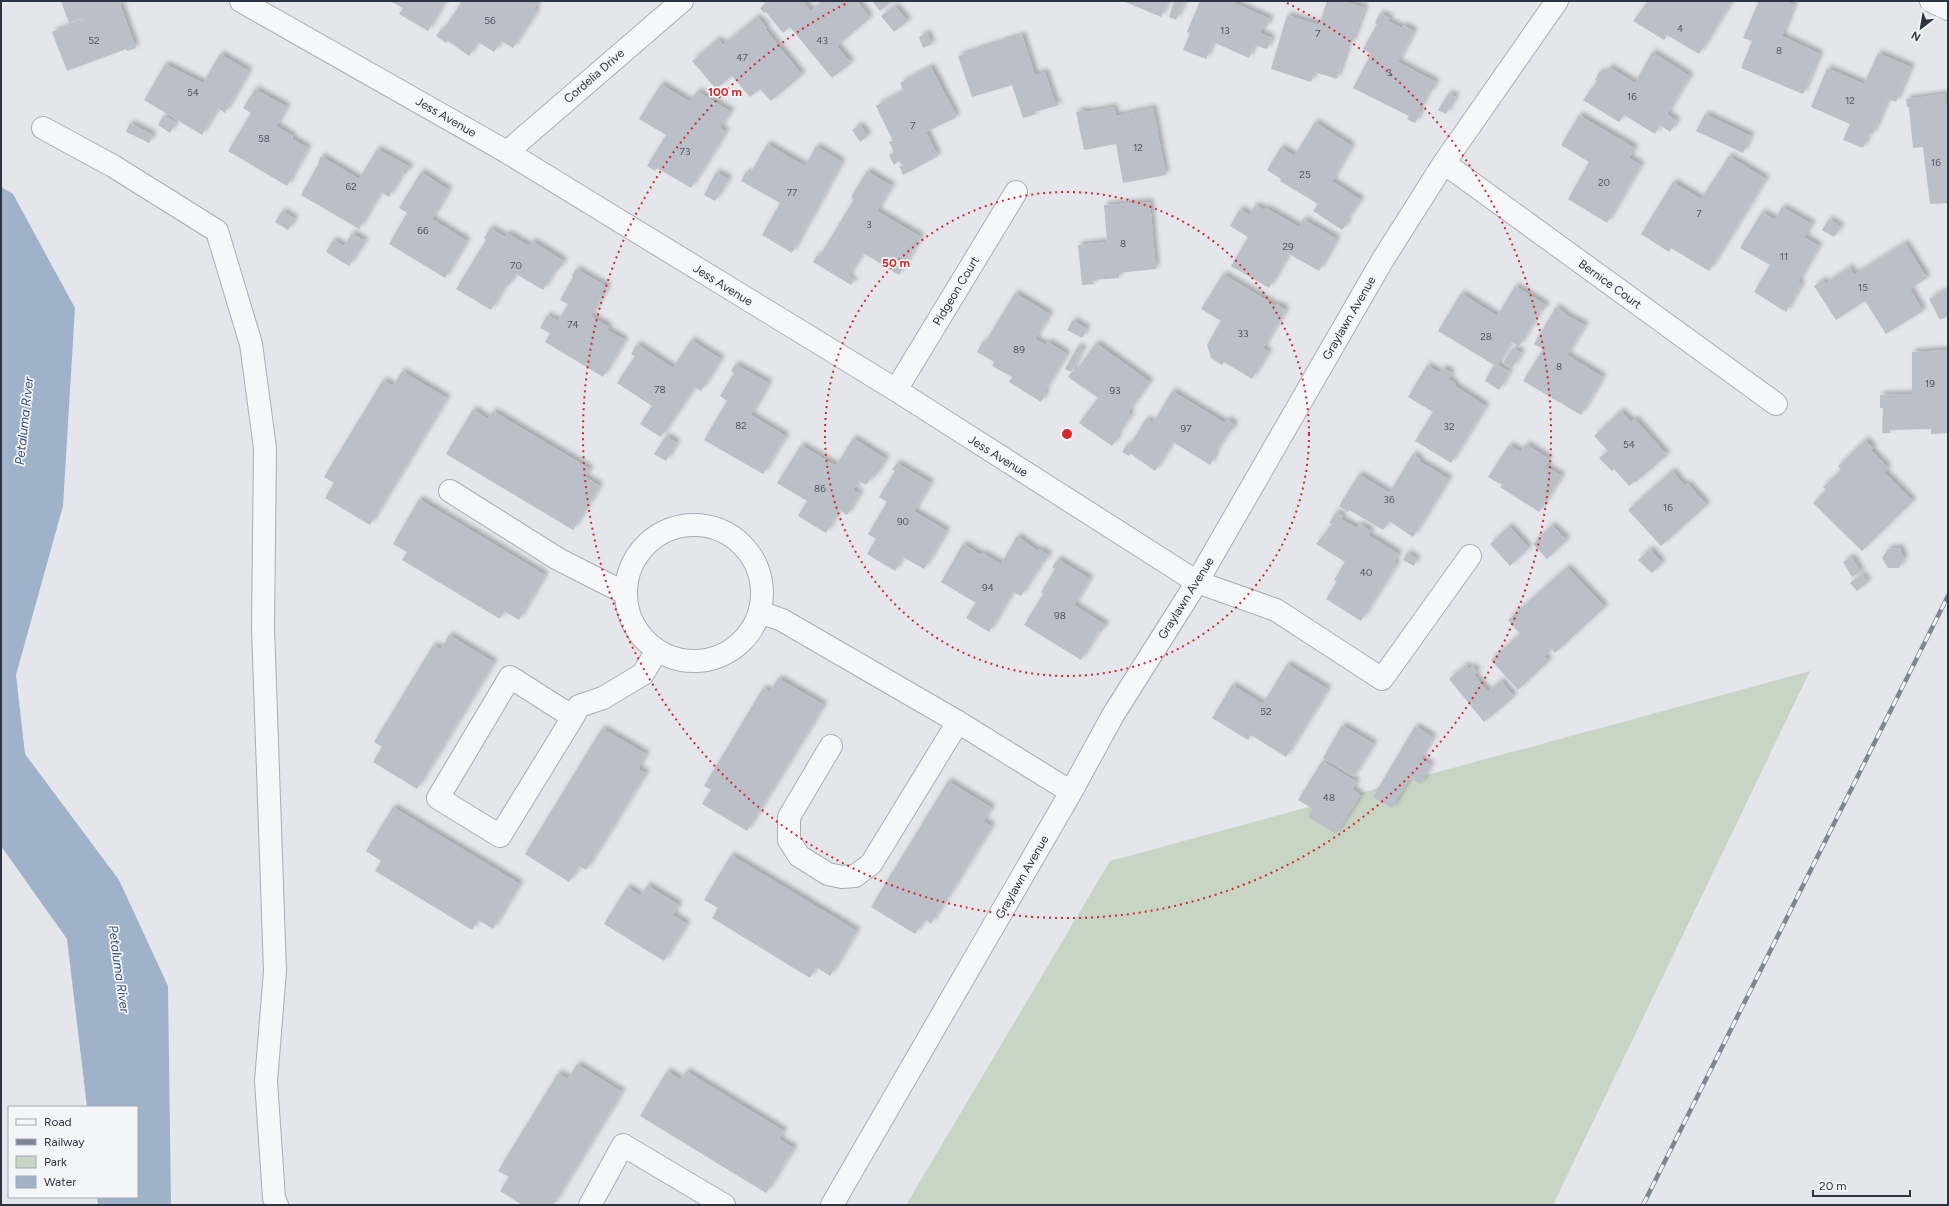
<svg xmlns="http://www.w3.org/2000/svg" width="1949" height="1206" font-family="Figtree,sans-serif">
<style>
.green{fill:#c8d5c5}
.water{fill:#a0b2ca}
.building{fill:#bbbfc8;filter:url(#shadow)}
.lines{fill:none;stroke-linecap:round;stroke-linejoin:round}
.minor-casing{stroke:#a9adb5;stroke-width:24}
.minor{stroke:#f6f7f9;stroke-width:22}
.rail-casing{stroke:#7d8594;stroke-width:4.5}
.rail{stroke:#f3f5f8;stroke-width:3;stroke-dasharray:9;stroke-linecap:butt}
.ring{fill:none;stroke:#d62828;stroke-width:2;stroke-dasharray:2 4}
.labels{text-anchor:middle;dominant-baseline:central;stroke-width:3.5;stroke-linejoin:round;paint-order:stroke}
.number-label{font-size:10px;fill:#505664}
.street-label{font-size:12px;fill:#2c3343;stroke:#f3f5f8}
.water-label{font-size:13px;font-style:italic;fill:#374f76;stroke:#f3f5f8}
.centre{fill:#d62828;stroke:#f3f5f8;stroke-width:2}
.ring-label{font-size:12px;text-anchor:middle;font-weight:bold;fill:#d62828;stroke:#f3f5f8;stroke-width:3.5;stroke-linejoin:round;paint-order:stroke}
</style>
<defs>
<filter id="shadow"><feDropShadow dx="3.5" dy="-3.5" stdDeviation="2" flood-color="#0004"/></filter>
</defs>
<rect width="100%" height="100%" fill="#e4e6eb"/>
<path class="green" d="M1810 671 1553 1205H906L1110 861Z"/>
<path class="water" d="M1 187 13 194 75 308 63 506 16 675 25 754 119 880 168 986 171 1205H98L97 1197H137V1107H87L67 939 1 846Z"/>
<path class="building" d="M61 1H127L120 4 136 48 127 51 126 49 67 71 52 32 83 21 82 18 69 23Z
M390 1H445L428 31 399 14 403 8Z
M462 1H539L534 9 537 11 513 48 501 41 494 52 478 42 469 56 448 41 446 43 436 36 441 29 443 30Z
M768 1H803L811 11 823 1H857L870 18 837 46 851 63 832 78 790 27 783 33 766 12 764 13 760 8Z
M872 1H893L880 11Z
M1123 1H1168L1161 17Z
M1174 1H1185L1176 20 1169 17Z
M1200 1H1230L1270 19 1267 27 1263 26 1260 33 1272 38 1267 49 1255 45 1249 58 1213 42 1206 59 1183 50 1190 33 1187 32Z
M1327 1H1343L1365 8 1352 43 1349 42 1337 79 1315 72 1311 82 1271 69 1287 15 1319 25Z
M1648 1H1675L1678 3 1680 1H1732L1699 54 1667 35 1664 40 1633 21Z
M1759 1H1777L1783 3 1784 1 1794 5 1782 36 1820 54 1803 94 1741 68 1752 41 1743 38Z
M895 6 908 21 894 32 881 16Z
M1380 13 1390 18 1388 21 1402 28 1403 25 1414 31 1398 62 1436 82 1431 92 1429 91 1419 111 1421 112 1415 123 1407 119 1409 116 1353 88 1371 54 1363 49 1377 24 1375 23Z
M757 17 767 28 765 29 802 75 771 101 760 89 750 97 732 76 716 89 692 61 718 39 723 45Z
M927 33 932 44 923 48 919 37Z
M1022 35 1035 75 1045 72 1055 102H1058L1059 105 1035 112 1036 114 1023 118 1012 85 972 97 958 56Z
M1652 52 1690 76 1667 114 1677 121 1670 132 1660 125 1655 134 1624 115 1619 122 1583 100 1597 81 1595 80 1600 71 1604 74 1609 67 1635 83Z
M1878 53 1911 67 1896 102 1888 99 1873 134 1869 133 1863 148 1843 140 1850 124 1811 107 1827 68 1864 84Z
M220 54 249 71 225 113 218 108 202 135 144 100 165 64 203 83Z
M931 67 957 117 926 132 938 156 903 175 899 166H902L899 161 894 165 889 155 894 152 889 142 893 141 876 106 904 91 900 83Z
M661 84 690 102 697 91 731 112 720 128 726 132 691 188 657 168 655 171 647 166 666 135 639 119Z
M255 89 287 107 276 126 293 136 292 139 308 148 287 186 228 151 251 113 243 108Z
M1449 93 1456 97 1446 114 1438 110Z
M1945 94 1948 126V176H1946L1948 203 1930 204 1923 147 1913 148 1909 107H1907L1906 99Z
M1114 107 1116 116 1153 108 1166 175 1123 183 1116 144 1084 150 1076 112 1086 110V112Z
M1705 114 1751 136 1743 153 1696 131Z
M164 115 176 122 170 133 158 125Z
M1579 115 1635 148 1629 158 1641 165 1607 223 1568 199 1589 162 1561 145Z
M1315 122 1352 146 1332 181 1361 200 1346 221 1348 222 1342 230 1313 211 1318 204 1280 181 1281 179 1267 170 1281 147 1294 156Z
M130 123 153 135 149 143 126 132Z
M860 125 868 136 860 142 852 130Z
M767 144 805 166 816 146 842 162 792 253 762 235 780 203 741 181 746 172 750 174Z
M377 149 410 167 406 174 403 173 389 197 381 192 359 229 301 195 319 163H318L321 156 359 179Z
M1729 156 1766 179 1709 271 1671 248 1669 252 1641 234 1673 182 1701 199Z
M867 171 892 186 877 211 921 237 899 275 863 253 848 277 854 281 851 285 813 262 817 255 819 257 854 199 851 197Z
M421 172 449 190 432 219 467 241 445 278 389 244 407 213 399 208Z
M716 172 729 179 715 201 704 195Z
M1150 202 1156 269 1119 273V278L1093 280 1094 284 1082 285 1078 245 1107 242 1104 205Z
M1255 205 1264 210 1266 208 1299 227 1303 219 1337 239 1319 271 1289 254 1269 288 1231 266 1248 237 1230 226 1240 209 1250 215Z
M1782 207 1812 224 1804 237 1819 246 1798 282 1802 284 1786 312 1754 292 1770 265 1740 248 1762 212 1775 220Z
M282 211 295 219 288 230 275 222Z
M1829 219 1841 227 1834 237 1822 230Z
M490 228 505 237 507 233 529 246 532 241 564 261 558 270 556 269 543 290 516 274 508 286 506 285 491 310 456 289 486 240 484 238Z
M352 233 365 241 349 266 326 252 333 240 344 246Z
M1905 243 1927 278 1910 289 1923 311 1886 334 1865 301 1836 320 1814 286 1823 280 1825 284 1850 267 1854 275Z
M576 269 608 287 591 316 609 327 607 330 625 340 603 377 545 342 550 333 540 328 547 315 558 321 568 304 560 300 573 277 572 276Z
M1223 274 1276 306 1277 304 1286 310 1263 348 1269 352 1252 379 1224 362 1222 365 1211 358 1207 345 1221 321 1201 309Z
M1515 286 1546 305 1543 311 1541 310 1519 346 1511 342 1497 365 1510 372 1499 390 1485 381 1494 365 1438 331 1461 293 1497 316Z
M1948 289V316L1940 320 1929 299Z
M1015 293 1050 314 1035 339 1046 345 1048 342 1067 354 1044 392 1046 393 1041 402 1009 382 1012 377 992 366 994 362 977 352 983 341 985 342Z
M1556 307 1565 313 1564 314 1585 325 1567 355 1603 377 1581 415 1523 381 1543 349 1534 344Z
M1073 320 1087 329 1082 338 1067 330Z
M691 340 721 359 701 391 695 387 661 437 640 424 652 406 617 383 635 356 631 354 637 344 673 368Z
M1096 343 1150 382 1128 412 1131 415 1116 437 1118 438 1112 446 1079 423 1098 398 1068 377 1073 370 1075 372Z
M1078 346 1083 349 1071 372 1065 369Z
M1513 348 1522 353 1512 368 1503 362Z
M1948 350V433L1931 434V429L1890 430V433H1882L1883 408H1880V395L1912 394V352Z
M735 364 769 383 751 415 786 436 763 474 704 440 727 401 720 396 734 373 731 371Z
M1427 365 1440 373 1443 368 1452 373 1448 379 1456 384 1455 386 1486 406 1451 463 1415 441 1433 412 1408 397Z
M402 371 447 398 370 525 325 498 334 483 324 477 383 380 393 386Z
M1172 391 1225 423 1227 419 1235 425 1230 433 1228 432 1214 455 1215 456 1210 465 1173 442 1155 471 1131 454 1129 456 1122 452 1127 444 1129 446 1146 419 1153 423Z
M473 409 488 419 493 411 590 469 585 477 600 486 573 530 446 454Z
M1621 411 1631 422 1635 419 1667 455 1636 482 1635 481 1629 486 1614 469 1612 471 1599 458 1608 451 1594 436Z
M666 436 677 443 666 461 654 454Z
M853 438 886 459 874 478 872 476 866 485 859 481 853 490 860 494 847 515 840 510 826 533 798 516 807 501 777 483 801 445 836 466Z
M1865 440 1873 448 1871 450 1888 468 1884 472 1913 501 1862 551 1813 503 1826 490 1823 487 1841 470 1838 466Z
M1526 444 1549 459 1545 466 1562 476 1539 512 1500 487 1502 485 1488 477 1509 445 1521 452Z
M1413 454 1420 459 1419 461 1449 479 1413 537 1389 521 1383 530 1349 510 1348 512 1339 506 1359 474 1389 493Z
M897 463 931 483 914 511 947 531 924 569 903 557 895 571 867 554 876 539 868 534 887 502 879 497 895 471 892 469Z
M1672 471 1685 486 1687 483 1707 505 1661 546 1628 510Z
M419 499 545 575 519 620 504 611 500 619 402 560 407 552 393 544Z
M1336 512 1343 516 1341 519 1357 528 1359 524 1371 531 1368 535 1399 554 1394 562 1397 564 1361 621 1326 599 1337 581 1334 580 1345 562 1316 544 1332 524 1329 523Z
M1552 525 1567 540 1547 559 1533 544Z
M1509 526 1529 548 1510 566 1490 544Z
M1017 536 1038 551 1039 549 1049 555 1045 562 1043 561 1021 596 1013 592 989 632 966 618 976 603 941 582 963 544 981 555 982 553 1001 564Z
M1900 548 1904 558 1899 568H1888L1882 558 1888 549Z
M1650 549 1662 563 1652 573 1638 560Z
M1407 553 1417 559 1414 566 1403 560Z
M1852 557 1861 572 1852 577 1843 562Z
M1058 559 1090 579 1074 605 1106 625 1101 632 1099 631 1081 660 1024 625 1043 594 1041 592 1055 569 1052 567Z
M1567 567 1605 607 1555 653 1552 649 1544 656 1549 661 1518 690 1491 660 1520 634 1508 620Z
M1862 574 1868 582 1857 591 1850 583Z
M449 635 494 662 417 789 373 762 382 747 374 742 433 645 441 649Z
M1287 664 1328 689 1286 757 1251 735 1248 740 1212 718 1232 685 1263 704Z
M1466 665 1469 669 1473 666 1477 672 1474 675 1488 692 1501 681 1514 697 1484 722 1449 679Z
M778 678 824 705 747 831 702 804 711 790 704 786 763 688 770 692Z
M1342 725 1374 744 1354 776 1323 758Z
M1415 726 1433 737 1421 759 1431 765 1421 784 1410 778 1392 808 1373 797Z
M602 728 646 754 638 769 646 773 586 870 579 866 569 882 525 854Z
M1322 761 1357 782 1352 789 1361 795 1336 834 1308 817 1313 809 1298 800Z
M948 781 992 808 983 821 992 826 931 924 925 919 915 934 871 907Z
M393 807 520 884 493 929 478 920 472 930 375 871 381 861 366 851Z
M731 855 857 931 830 976 816 967 810 978 712 918 718 908 704 900Z
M647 885 679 905 673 915 687 924 664 961 604 924 627 887 641 896Z
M577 1064 622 1092 553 1205H522L500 1191 509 1177 498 1171 558 1073 568 1079Z
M667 1071 681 1080 686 1071 784 1131 779 1139 794 1148 766 1193 640 1116Z"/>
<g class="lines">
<defs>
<path id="minor" d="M241 1 507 152 896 390 1197 582 1276 610 1382 679 1470 556
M1931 1 1948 9
M43 128 113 166 217 231 251 344 265 448 263 628 275 971 266 1081 274 1198 277 1205
M507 152 682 1
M1444 163 1776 404
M896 390 1016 192
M450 491 558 559 625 593
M626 593a68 68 0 1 1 136 0a68 68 0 1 1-136 0Z
M760 612 782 620 958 722 1071 792
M573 717 510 677 438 798 500 836 573 717 579 706 603 698 643 674 657 650
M831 746 789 817V840L799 856 828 874 842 877 855 876 871 864 958 722
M590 1205 623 1145 724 1205
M832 1205 1071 792 1113 715 1197 582 1382 261 1444 163 1557 1"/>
</defs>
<use href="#minor" class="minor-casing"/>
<use href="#minor" class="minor"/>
<defs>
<path id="rail" d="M1643 1205 1948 596"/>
</defs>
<use href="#rail" class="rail-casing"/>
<use href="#rail" class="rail"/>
</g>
<g class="ring">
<circle cx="1067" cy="434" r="242"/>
<path d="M1287 3A484 484 0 1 1 847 3"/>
</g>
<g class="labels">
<g class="number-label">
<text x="490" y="20">56</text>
<text x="1680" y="28">4</text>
<text x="1225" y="30">13</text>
<text x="1318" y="33">7</text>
<text x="94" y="40">52</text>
<text x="822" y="40">43</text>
<text x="1779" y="50">8</text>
<text x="742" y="57">47</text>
<text x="1389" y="72">3</text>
<text x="193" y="92">54</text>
<text x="1632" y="96">16</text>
<text x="1850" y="100">12</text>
<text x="913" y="125">7</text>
<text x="264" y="138">58</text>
<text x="1138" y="147">12</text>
<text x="685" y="151">73</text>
<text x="1936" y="162">16</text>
<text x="1305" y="174">25</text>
<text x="1604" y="182">20</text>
<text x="351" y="186">62</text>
<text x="792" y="192">77</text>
<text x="1699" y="213">7</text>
<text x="869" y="224">3</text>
<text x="423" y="230">66</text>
<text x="1123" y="243">8</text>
<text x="1288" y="246">29</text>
<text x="1784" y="256">11</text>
<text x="516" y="265">70</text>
<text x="1863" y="287">15</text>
<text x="573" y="324">74</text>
<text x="1243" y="333">33</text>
<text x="1486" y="336">28</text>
<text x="1019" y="349">89</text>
<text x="1559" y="366">8</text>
<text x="1930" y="383">19</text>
<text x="660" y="389">78</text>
<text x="1115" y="390">93</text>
<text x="741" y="425">82</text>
<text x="1449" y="426">32</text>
<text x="1186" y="428">97</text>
<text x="1629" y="444">54</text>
<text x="820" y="488">86</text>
<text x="1389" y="499">36</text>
<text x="1668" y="507">16</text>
<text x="903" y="521">90</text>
<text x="1366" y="572">40</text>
<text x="988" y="587">94</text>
<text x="1060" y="615">98</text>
<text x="1266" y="711">52</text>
<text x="1329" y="797">48</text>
</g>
<g class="street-label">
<text transform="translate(594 76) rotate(-41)">Cordelia Drive</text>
<text transform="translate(446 117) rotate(30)">Jess Avenue</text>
<text transform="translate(1610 284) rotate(36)">Bernice Court</text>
<text transform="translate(723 285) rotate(32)">Jess Avenue</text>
<text transform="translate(956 291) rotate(-59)">Pidgeon Court</text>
<text transform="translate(1349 318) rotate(-60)">Graylawn Avenue</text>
<text transform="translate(998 456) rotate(32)">Jess Avenue</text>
<text transform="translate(1186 598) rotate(-58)">Graylawn Avenue</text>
<text transform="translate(1022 877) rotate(-60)">Graylawn Avenue</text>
</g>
<g class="water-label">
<text transform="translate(24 421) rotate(-84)">Petaluma River</text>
<text transform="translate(119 969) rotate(82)">Petaluma River</text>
</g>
</g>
<circle cx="1067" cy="434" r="6" class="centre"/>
<g class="ring-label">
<text x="725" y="96">100 m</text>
<text x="896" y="267">50 m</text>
</g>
<rect width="1949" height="1206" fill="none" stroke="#2c3343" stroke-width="4"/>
<rect x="8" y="1106" width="130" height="92" fill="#f3f5f8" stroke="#a3a7b0"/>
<rect x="16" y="1119" width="20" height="6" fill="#f6f7f9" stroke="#a3a7b0"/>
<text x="44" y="1126" font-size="12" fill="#2c3343">Road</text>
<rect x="16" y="1139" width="20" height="6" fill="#7d8594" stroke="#a3a7b0"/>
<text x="44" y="1146" font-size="12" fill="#2c3343">Railway</text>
<rect x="16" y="1156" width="20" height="12" fill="#c8d5c5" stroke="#a3a7b0"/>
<text x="44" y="1166" font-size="12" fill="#2c3343">Park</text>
<rect x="16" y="1176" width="20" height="12" fill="#a0b2ca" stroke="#a3a7b0"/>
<text x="44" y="1186" font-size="12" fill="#2c3343">Water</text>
<g transform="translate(1921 28) rotate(211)" stroke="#f3f5f8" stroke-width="3" paint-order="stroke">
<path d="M0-3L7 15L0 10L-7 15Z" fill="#2c3343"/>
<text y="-6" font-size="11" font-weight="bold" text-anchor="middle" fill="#2c3343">N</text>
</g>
<path d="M1813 1190v6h97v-6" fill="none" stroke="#2c3343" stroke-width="2"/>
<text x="1819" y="1190" font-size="12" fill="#2c3343" stroke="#f3f5f8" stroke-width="3" paint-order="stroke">20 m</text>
</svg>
